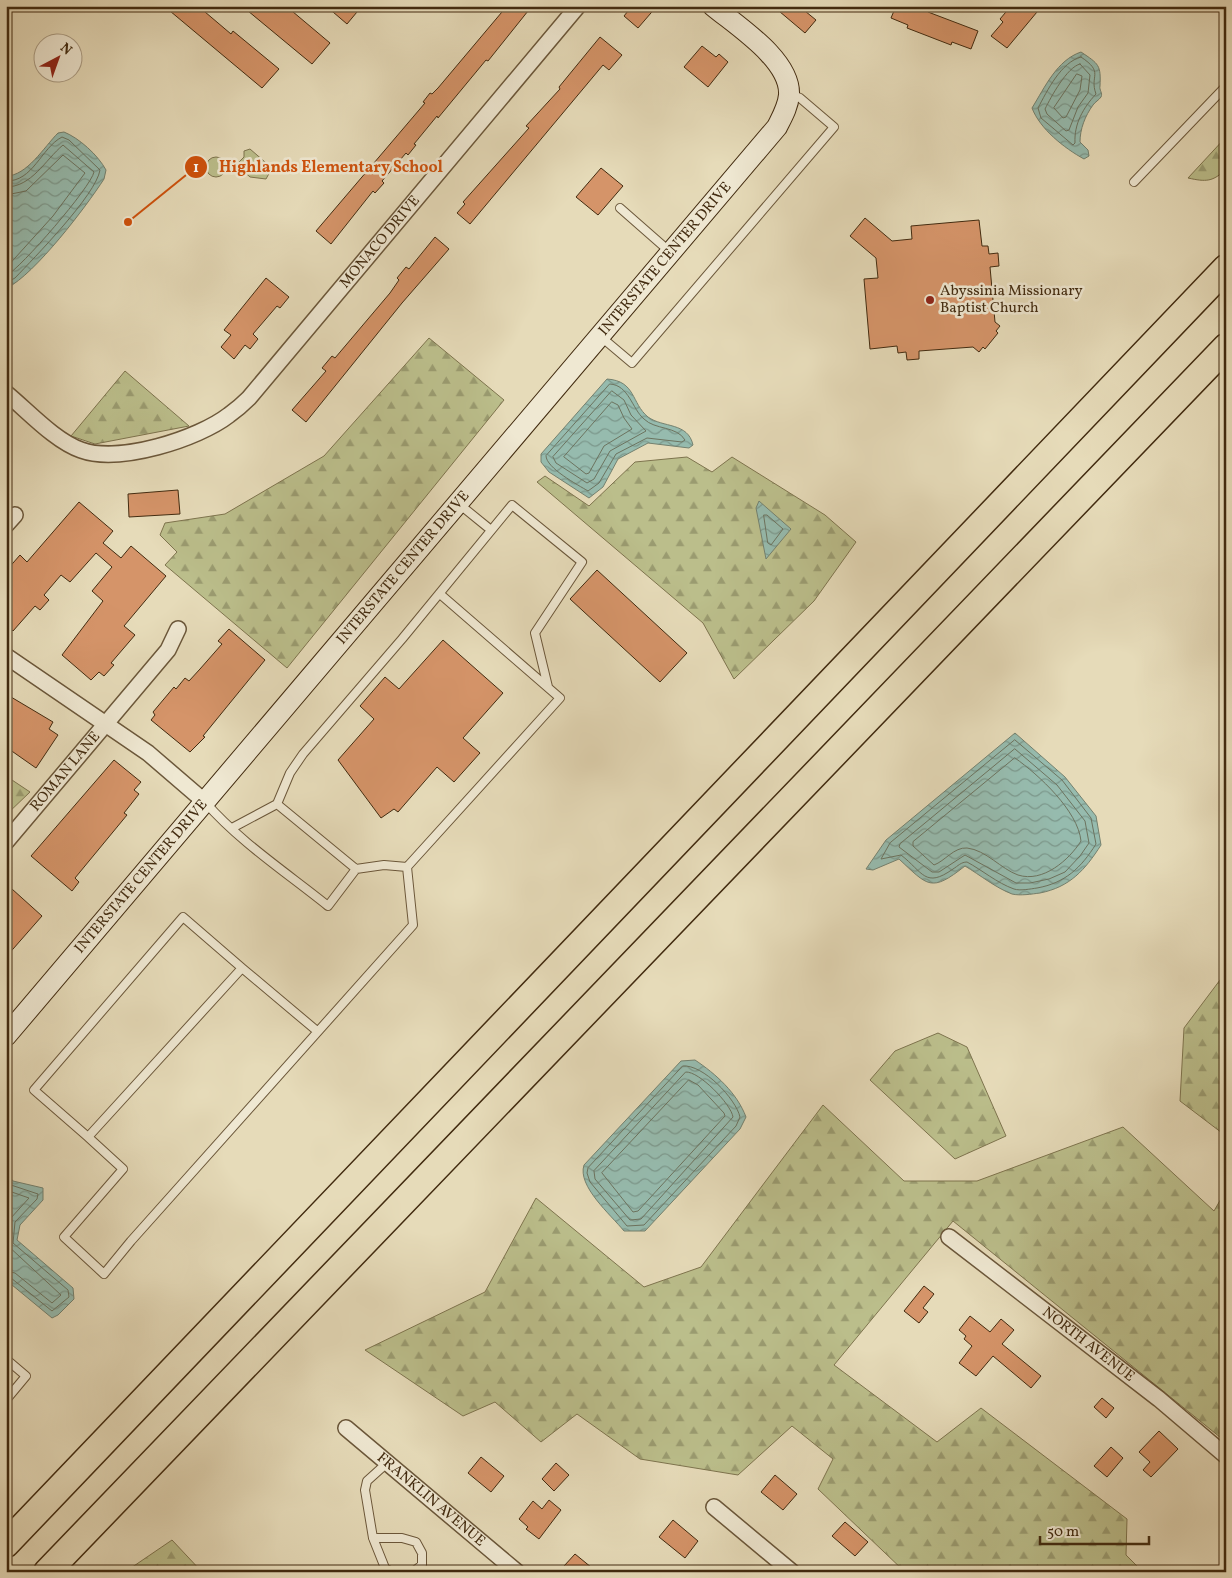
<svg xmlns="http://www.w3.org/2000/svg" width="1232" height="1578" font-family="Vollkorn,serif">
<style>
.forest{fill:url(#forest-firs);stroke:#7e744e}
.park{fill:#bbbe8b;stroke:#7e744e}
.water{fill:url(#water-waves);stroke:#74816f}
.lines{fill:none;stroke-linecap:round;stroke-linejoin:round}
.shore{stroke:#6c735f;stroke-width:1}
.building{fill:#d59469;stroke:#422b10}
.lane-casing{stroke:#6b573a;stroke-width:10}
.street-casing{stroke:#6b573a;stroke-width:18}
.secondary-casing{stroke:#422b10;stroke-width:22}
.highway-casing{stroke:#422b10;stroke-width:29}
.lane{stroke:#efe8d2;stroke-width:8}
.street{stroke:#efe8d2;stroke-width:15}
.secondary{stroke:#efe8d2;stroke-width:20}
.highway{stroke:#e6dbb9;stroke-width:26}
.poi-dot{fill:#8f2418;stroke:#efe8d2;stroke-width:2}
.labels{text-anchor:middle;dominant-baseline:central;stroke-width:5;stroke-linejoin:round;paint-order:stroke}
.street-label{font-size:15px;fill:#422b10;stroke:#efe8d2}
.poi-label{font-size:15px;fill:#422b10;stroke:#efe8d2;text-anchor:start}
.leader{fill:none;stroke:#cf520d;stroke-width:2}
.callout-dot{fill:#cf520d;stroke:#efe8d2;stroke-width:2}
.mark-label{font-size:15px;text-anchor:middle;font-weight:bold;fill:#fff}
.callout-label{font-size:16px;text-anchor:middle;font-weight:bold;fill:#cf520d;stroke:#efe8d2;stroke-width:5;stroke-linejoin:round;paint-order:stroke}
</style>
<defs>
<pattern id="forest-firs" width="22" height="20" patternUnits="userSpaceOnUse" patternTransform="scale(1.25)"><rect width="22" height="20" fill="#bbbe8b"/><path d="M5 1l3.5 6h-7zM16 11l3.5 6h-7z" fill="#9a9b70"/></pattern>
<pattern id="water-waves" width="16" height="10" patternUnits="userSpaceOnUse" patternTransform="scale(1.25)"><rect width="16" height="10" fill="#96bbae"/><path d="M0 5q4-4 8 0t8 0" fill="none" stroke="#7c988c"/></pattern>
</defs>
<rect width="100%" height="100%" fill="#e6dbb9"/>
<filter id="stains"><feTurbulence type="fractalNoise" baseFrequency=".004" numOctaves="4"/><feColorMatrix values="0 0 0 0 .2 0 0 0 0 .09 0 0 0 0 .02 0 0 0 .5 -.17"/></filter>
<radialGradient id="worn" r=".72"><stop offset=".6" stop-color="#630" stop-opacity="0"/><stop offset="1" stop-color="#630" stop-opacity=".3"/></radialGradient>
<path class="forest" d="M1226 137V169C1213 182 1206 182 1188 178Z
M429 338 504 400 287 668 165 565 177 552 160 535 165 523 225 514 324 456Z
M125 371 189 426 95 444 71 436Z
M687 457 712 472 732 457 825 515 856 542 814 601 734 679 703 623 537 482 545 476 589 506 635 462Z
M6 776 30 792 6 815Z
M1226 972V1136L1180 1101 1184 1028Z
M938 1033 967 1047 1006 1136 955 1159 870 1080 895 1051Z
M823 1105 904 1181H977L1123 1127 1214 1211 1226 1190V1442L953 1221 834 1365 937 1442 981 1408 1127 1519 1126 1555 1143 1572H905L818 1489 833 1459 792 1426 738 1475 640 1459 577 1414 541 1442 495 1402 463 1416 365 1350 485 1292 536 1198 644 1287 701 1267Z
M172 1540 202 1572H125Z"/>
<path class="park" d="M250 149 272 168 266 179 250 177 240 168 239 162 244 157V151Z
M206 167a10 10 0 1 1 20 0a10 10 0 1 1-20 0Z"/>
<path class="water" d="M1081 52C1099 64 1101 65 1100 86 1099 90 1103 93 1101 97 1099 100 1095 102 1093 105 1085 116 1080 129 1080 142L1088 150 1089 156 1084 159C1064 148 1040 129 1032 108 1045 87 1057 60 1081 52Z
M64 132C79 138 98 155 106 170L104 179C86 207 35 274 7 288L6 176C27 176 44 147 58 133Z
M607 379C636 381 631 403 648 417 663 428 688 422 693 445L689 448 648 443 618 459 603 487 589 498 549 472 541 462V454Z
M759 501 791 529 766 559 756 508Z
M1015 733 1065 777 1096 816 1101 845C1085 870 1070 887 1040 893 1032 894 1020 896 1012 894 996 888 980 875 965 866 931 893 928 886 899 859L873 870 866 869 886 840Z
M695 1060C716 1074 737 1093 746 1117L740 1129 645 1231H624C611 1215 577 1186 584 1165L681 1061Z
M6 1172 13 1181 43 1188V1200L20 1225 17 1240 73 1288 74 1299 58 1315 52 1318 6 1280Z"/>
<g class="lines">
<path class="shore" d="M1081 57C1105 73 1089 75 1096 94 1083 108 1074 124 1075 143L1073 145 1041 118 1038 108C1047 91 1061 62 1081 57Z
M1080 64 1090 75 1088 93 1078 107 1069 130 1066 131 1047 114 1045 109C1051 97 1067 67 1080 64Z
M1077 74 1082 76 1080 90 1066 117 1063 118 1054 108Z
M6 181C33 182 41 148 62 137L69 140 100 170C96 195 34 258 15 278L6 283
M6 187C32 187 45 160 63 145L94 172C91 187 21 268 6 276
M6 195 26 191 63 155 85 173 53 216 6 268
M610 384C629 385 632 409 644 419 655 430 677 426 685 440L682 442 647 438 616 454 599 483 588 491C578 485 546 468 546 456Z
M612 391 624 400 631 415 646 431 610 451 594 479 587 483 556 463 553 457Z
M612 402 618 405 624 418 632 429 604 446 589 473 586 474 564 457Z
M764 515H767L783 529 771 545 768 543Z
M1015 740 1062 780 1091 818 1096 844C1081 868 1065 883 1037 888 1030 889 1020 891 1014 889 997 883 982 870 967 862 961 862 958 866 953 869 925 889 923 872 901 855L881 859 890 843Z
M1015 749 1057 785 1085 821 1089 843 1080 856 1065 872 1049 879 1030 883H1016L965 855 939 872H932L899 847 900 844Z
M1015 758C1039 775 1078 811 1081 841 1069 860 1043 883 1018 875 1001 869 986 850 967 848 954 847 945 861 934 865L913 846V842Z
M683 1066C703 1064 736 1099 740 1117L736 1126 644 1225 627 1226 590 1182 587 1173 588 1168Z
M686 1072C699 1071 731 1104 733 1117L641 1219 630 1220 595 1179 594 1171Z
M689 1080 698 1085 724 1113 725 1116 638 1211 633 1212 602 1173Z
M6 1181 11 1185 38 1194 37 1199 15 1222 13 1243 68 1290 69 1297 52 1311 11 1278 6 1277
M6 1190 29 1198 10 1219 6 1235
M6 1244 61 1295 52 1303 15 1273 6 1271"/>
</g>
<path class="building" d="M164 6H198L231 34 233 31 279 69 262 88Z
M242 6H286L330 43 312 64Z
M326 6H362L347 24Z
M507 6H532L488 61 486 60 438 118 437 116 414 144 416 145 408 155 406 153 382 181 384 183 375 193 373 191 331 244 316 231 425 103 423 102 430 93 432 94 438 88Z
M632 6H657L638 28 624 16Z
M773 6H810L805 11 816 20 805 33Z
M896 6H930L928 12 978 31 971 49 952 42 951 45 907 28 908 25 891 18Z
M1011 6H1042L1007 48 991 36 1003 22 1000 19Z
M600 37 622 55 609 70 603 65 470 224 457 213 465 204 463 202 529 128 526 126 560 89 559 87Z
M702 46 716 57 719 54 728 62 708 87 684 67Z
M601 168 623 186 598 215 576 197Z
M865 218 892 241 912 239 911 226 979 220 982 246H988L989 254 998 253 999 266 990 267 995 322 1000 326 996 331 998 333 985 349 983 347 979 352 973 347 919 351V359L907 360 906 352 898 353 897 346 870 349 864 279 878 278 876 258 850 236Z
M435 237 449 249 402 303 306 422 292 410 326 371 322 368 332 356 335 358 390 293 399 280 397 278 406 267 409 269Z
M266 278 289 297 280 308 277 306 253 334 258 339 250 349 245 345 234 359 221 347 231 335 224 330Z
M178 490 180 514 129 517 128 494Z
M79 502 113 531 103 543 121 558 131 546 166 576 124 626 135 635 111 663 114 665 104 676 99 672 91 680 62 655 103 601 92 591 112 567 96 553 70 582 61 575 44 595 49 600 40 610 35 606 13 631 6 625V571L20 555 27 562Z
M597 570 687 653 660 682 570 599Z
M229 629 265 660 203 736 205 737 190 752 151 720 155 715 153 712 174 687 176 689 185 678 189 681 200 669 222 644 218 641Z
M443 640 503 693 463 738 480 753 454 782 437 767 398 812 394 809 381 818 338 760 374 719 360 706 385 677 399 689Z
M6 694 53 722 49 729 58 735 36 768 6 747Z
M114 760 141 782 134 790 139 794 124 813 127 815 75 878 79 882 72 891 31 856Z
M12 889 42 916 6 957V895Z
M924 1286 934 1294 923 1308 928 1312 919 1323 904 1311Z
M970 1316 990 1332 1001 1319 1014 1330 1002 1344 1041 1376 1031 1388 993 1356 976 1376 959 1363 972 1346 964 1339 966 1336 959 1330Z
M1102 1398 1114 1408 1106 1418 1094 1407Z
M1159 1431 1178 1449 1151 1477 1143 1470 1150 1462 1139 1452Z
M1111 1447 1123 1458 1107 1477 1094 1466Z
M481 1457 504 1476 491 1492 468 1473Z
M556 1463 569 1475 554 1491 542 1479Z
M775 1475 797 1494 783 1510 761 1492Z
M549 1500 561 1510 539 1539 526 1529 528 1527 519 1519 533 1501 542 1509Z
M673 1520 698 1541 685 1558 659 1537Z
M845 1522 868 1542 855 1556 832 1536Z
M575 1554 597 1572H571L564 1566Z"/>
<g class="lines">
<defs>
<path id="lane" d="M1134 182 1226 86
M620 208 669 251
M600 336 632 363 834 127 800 98 791 94
M459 504 491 530
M205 802C240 842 287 873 328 906L356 869 277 804 232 828
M277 804 290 773 303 754 402 639 512 505 582 562 535 633 548 687
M356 869 384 865 407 867
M242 968 183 917 34 1090 88 1137 242 968 317 1031
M88 1137 123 1169 64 1237 104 1274 131 1241 413 925 407 867 560 698 440 594
M6 1359 26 1376 6 1400
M387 1463 367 1481 365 1490 373 1538 385 1568 392 1572
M373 1538H402L416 1542 422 1553V1565L413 1572"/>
<g id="street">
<path id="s1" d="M6 393C28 411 55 441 81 450 119 464 198 439 229 415 236 410 243 404 249 398L578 6"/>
<path d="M6 525 15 515"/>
<path d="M6 656 148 753 205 802"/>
<path id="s2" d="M6 842 168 650 178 629"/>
<path id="s3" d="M949 1237 1159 1399 1226 1456"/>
<path id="s4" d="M346 1428 517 1572"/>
<path d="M714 1507 792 1572"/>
</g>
<g id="secondary">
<path id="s5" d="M6 1036 777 127C782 117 788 107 789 95 791 60 737 26 713 6"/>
</g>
<path id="highway" d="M6 1544 1226 268
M47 1572 1226 347"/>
</defs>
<use href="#lane" class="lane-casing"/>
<use href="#street" class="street-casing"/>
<use href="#secondary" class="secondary-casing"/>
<use href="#highway" class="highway-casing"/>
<use href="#lane" class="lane"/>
<use href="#street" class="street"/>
<use href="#secondary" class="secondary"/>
<use href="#highway" class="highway"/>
</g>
<circle class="poi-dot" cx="930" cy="300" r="5"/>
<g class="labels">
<g class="street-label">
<text stroke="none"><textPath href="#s1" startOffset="481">MONACO DRIVE</textPath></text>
<text stroke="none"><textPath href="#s5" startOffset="1019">INTERSTATE CENTER DRIVE</textPath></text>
<text stroke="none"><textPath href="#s5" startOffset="614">INTERSTATE CENTER DRIVE</textPath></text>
<text stroke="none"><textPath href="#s2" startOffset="92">ROMAN LANE</textPath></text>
<text stroke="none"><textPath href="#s5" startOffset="209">INTERSTATE CENTER DRIVE</textPath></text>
<text stroke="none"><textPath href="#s3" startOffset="176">NORTH AVENUE</textPath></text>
<text stroke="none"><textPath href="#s4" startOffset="111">FRANKLIN AVENUE</textPath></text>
</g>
<g class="poi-label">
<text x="940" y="291">Abyssinia Missionary<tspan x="940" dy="17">Baptist Church</tspan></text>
</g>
</g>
<path class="leader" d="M128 222L196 167"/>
<g class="callout-dot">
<circle cx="128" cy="222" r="5"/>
<circle cx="196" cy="167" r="12"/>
</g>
<g class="mark-label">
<text x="196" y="172">1</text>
</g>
<g class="callout-label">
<text x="331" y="172">Highlands Elementary School</text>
</g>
<rect width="1232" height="1578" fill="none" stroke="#e6dbb9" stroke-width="25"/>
<rect x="8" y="8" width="1217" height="1563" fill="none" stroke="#422b10" stroke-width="2.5"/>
<rect x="12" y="12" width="1207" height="1553" fill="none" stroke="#422b10"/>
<g transform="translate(58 58) rotate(41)"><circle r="24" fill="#efe8d2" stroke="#aa9c84"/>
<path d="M0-4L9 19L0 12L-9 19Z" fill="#8f2418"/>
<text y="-8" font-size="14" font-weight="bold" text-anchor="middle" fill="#422b10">N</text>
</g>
<path d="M1040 1536v8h109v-8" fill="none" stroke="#422b10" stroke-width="2.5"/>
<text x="1047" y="1536" font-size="15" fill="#422b10" stroke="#efe8d2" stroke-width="4" paint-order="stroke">50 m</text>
<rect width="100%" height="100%" filter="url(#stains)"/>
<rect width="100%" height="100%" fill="url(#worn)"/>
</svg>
